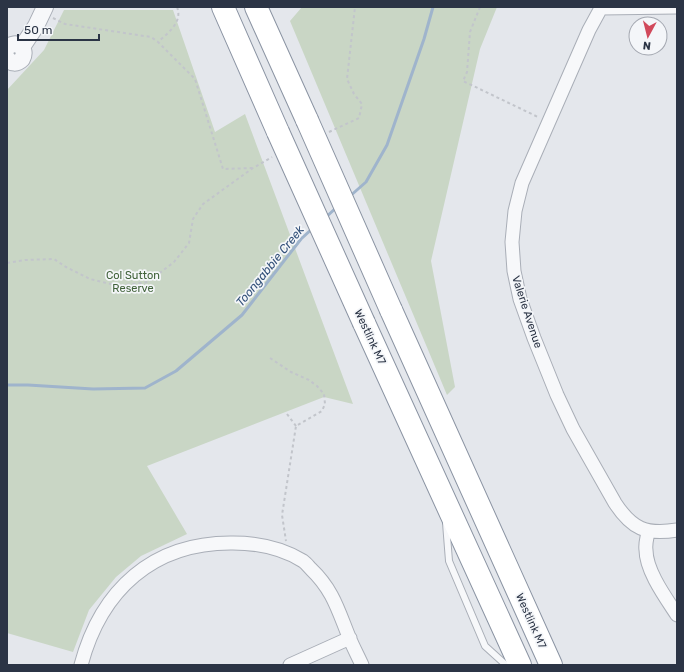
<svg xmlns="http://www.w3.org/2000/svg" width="684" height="672" font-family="Rubik,sans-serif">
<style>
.green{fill:#c9d6c5}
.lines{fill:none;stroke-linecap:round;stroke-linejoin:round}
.stream{stroke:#9fb4cc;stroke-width:3}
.service-casing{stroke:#a9aeb7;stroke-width:8}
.minor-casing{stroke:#a9aeb7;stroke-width:15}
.tertiary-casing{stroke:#a9aeb7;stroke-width:18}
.motorway-casing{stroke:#8b94a3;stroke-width:24}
.path{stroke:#c2c5cb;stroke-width:2;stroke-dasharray:3 3;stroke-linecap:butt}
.service{stroke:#f7f8fa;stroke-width:6}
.minor{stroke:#f7f8fa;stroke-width:13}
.tertiary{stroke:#f7f8fa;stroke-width:16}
.motorway{stroke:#fff;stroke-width:22}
.motorway-bridge-casing{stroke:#8b94a3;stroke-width:24;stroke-linecap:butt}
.motorway-bridge{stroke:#fff;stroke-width:22}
.labels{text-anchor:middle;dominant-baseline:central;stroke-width:3.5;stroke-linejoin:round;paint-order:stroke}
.park-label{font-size:11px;fill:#3f6138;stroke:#f4f6f9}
.street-label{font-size:11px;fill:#2b3445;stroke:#f4f6f9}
.water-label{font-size:12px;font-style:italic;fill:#34527a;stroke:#f4f6f9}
</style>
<rect width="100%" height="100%" fill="#e4e7ec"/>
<path class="green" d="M302 7H497L480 49 431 261 455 387 447 395 290 21Z
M64 10H173L215 132 245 114 353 404 324 397 147 466 187 534 141 556 116 577 89 610 73 652 7 633V90L44 50Z"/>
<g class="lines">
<path class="stream" d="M349 197 366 182 387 145 424 39 433 7
M325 218 337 207
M7 385H28L93 389 145 388 176 371 242 315 301 239 313 228"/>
<defs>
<path id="service" d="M446 523 449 561 485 646 506 665"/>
<path id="minor" d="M677 7 601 8 589 30 522 183 515 211 512 242 514 271 520 299 534 338 557 395 573 429 615 503C632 529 646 535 677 530
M648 532C647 538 645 544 646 550 646 571 666 598 677 615
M81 665C101 590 153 542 233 543 257 543 282 548 303 561 306 563 309 567 311 569 333 590 338 610 349 637 353 647 358 656 362 665
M290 665 350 638"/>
<path id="tertiary" d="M22 47 36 26 45 7
M7 48C16 39 28 48 22 59 17 64 11 64 7 58"/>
<path id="motorway" d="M223 7 278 132
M256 7 307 120
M391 310 551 665
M364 323 520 665"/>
</defs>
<use href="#service" class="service-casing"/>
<use href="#minor" class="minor-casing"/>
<use href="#tertiary" class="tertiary-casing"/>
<use href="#motorway" class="motorway-casing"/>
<path class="path" d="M177 7C183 22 168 33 158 42L195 79 223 169 252 168
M480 7 470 32 467 72 463 81 538 117
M53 18 65 24 151 37 158 42
M329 132 359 118 362 104 354 94 347 79 355 7
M7 263 25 260 54 259 66 267 90 279 119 286 148 282 174 262 189 243 193 219 203 204 253 168 272 157
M270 358 291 372 309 380 317 386 324 394 325 404 322 411 296 426 282 515 286 541
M287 414 296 426"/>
<use href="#service" class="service"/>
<use href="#minor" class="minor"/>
<use href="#tertiary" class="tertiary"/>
<use href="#motorway" class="motorway"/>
<defs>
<path id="motorway-bridge" d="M307 120 391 310
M278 132 364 323"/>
</defs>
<use href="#motorway-bridge" class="motorway-bridge-casing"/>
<use href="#motorway-bridge" class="motorway-bridge"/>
</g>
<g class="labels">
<g class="park-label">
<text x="133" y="275">Col Sutton<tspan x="133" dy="13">Reserve</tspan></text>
</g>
<g class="street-label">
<text transform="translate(527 312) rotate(72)">Valerie Avenue</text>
<text transform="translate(370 337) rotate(65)">Westlink M7</text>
<text transform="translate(531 621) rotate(66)">Westlink M7</text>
</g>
<g class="water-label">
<text transform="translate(270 266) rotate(-51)">Toongabbie Creek</text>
</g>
</g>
<rect width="684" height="672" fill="none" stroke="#2b3445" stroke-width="16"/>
<g transform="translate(648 36) rotate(187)"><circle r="19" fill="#f4f6f9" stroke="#a4a8b1"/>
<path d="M0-3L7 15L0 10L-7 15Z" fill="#d1495b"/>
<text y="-6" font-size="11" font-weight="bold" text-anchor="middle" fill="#2b3445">N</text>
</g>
<path d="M18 34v6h81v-6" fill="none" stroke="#2b3445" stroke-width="2"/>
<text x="24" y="34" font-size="12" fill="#2b3445" stroke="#f4f6f9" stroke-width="3" paint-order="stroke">50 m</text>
</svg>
